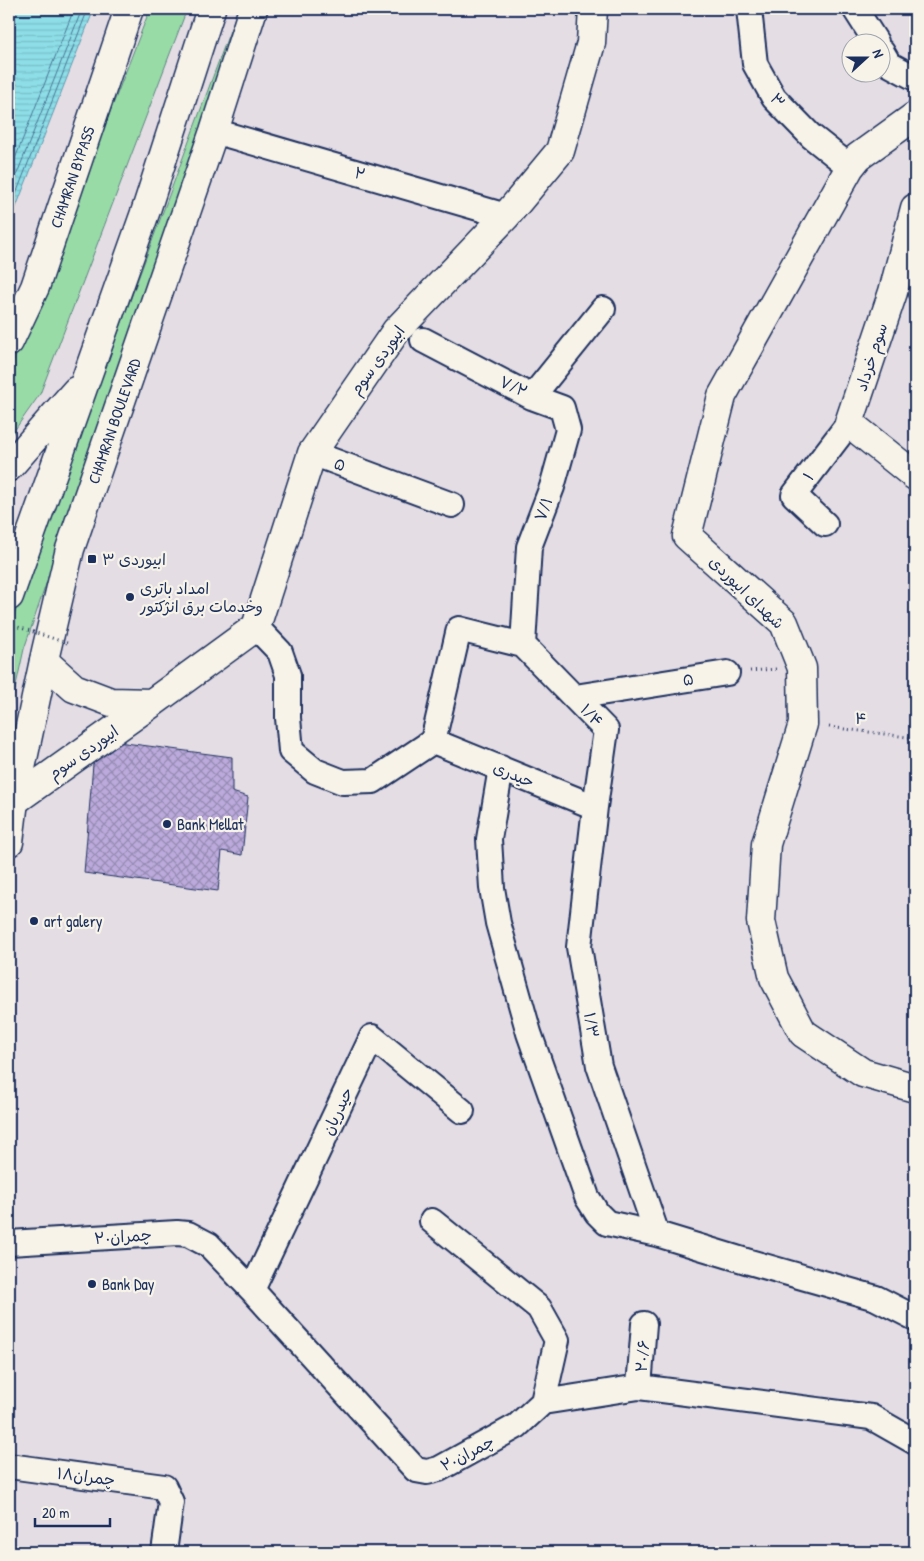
<svg xmlns="http://www.w3.org/2000/svg" width="924" height="1561" font-family="'Patrick Hand','Playpen Sans Arabic',sans-serif">
<style>
.grass{fill:#99dba6;stroke:#5a8582}
.water{fill:url(#water-rules);stroke:#5f98b0}
.lines{fill:none;stroke-linecap:round;stroke-linejoin:round}
.shore{stroke:#497595;stroke-width:1}
.building{fill:url(#building-cross-hatch);stroke:#1b2f5e}
.minor-casing{stroke:#1b2f5e;stroke-width:28}
.tertiary-casing{stroke:#1b2f5e;stroke-width:31}
.secondary-casing{stroke:#1b2f5e;stroke-width:31}
.primary-casing{stroke:#1b2f5e;stroke-width:31}
.path{stroke:#1b2f5e;stroke-width:3;stroke-dasharray:1 4;stroke-linecap:butt}
.minor{stroke:#f7f3e8;stroke-width:24}
.tertiary{stroke:#f7f3e8;stroke-width:28}
.secondary{stroke:#f7f3e8;stroke-width:28}
.primary{stroke:#f7f3e8;stroke-width:28}
.path-bridge{stroke:#1b2f5e;stroke-width:3;stroke-dasharray:1 4;stroke-linecap:butt}
.poi-dot{fill:#1b2f5e;stroke:#f7f3e8;stroke-width:2}
.labels{text-anchor:middle;dominant-baseline:central;stroke-width:4.5;stroke-linejoin:round;paint-order:stroke}
.street-label{font-size:16px;fill:#1b2f5e;stroke:#f7f3e8}
.poi-label{font-size:16px;fill:#1b2f5e;stroke:#f7f3e8;text-anchor:start}
</style>
<defs>
<pattern id="water-rules" width="6" height="5" patternUnits="userSpaceOnUse" patternTransform="scale(1.25)"><rect width="6" height="5" fill="#8ddee7"/><path d="M0 2.5h6" fill="none" stroke="#79bfc9"/></pattern>
<pattern id="building-cross-hatch" width="8" height="8" patternUnits="userSpaceOnUse" patternTransform="scale(1.25)"><rect width="8" height="8" fill="#bbaadb"/><path d="M0 0l8 8M0 8l8-8" fill="none" stroke="#978bb5"/></pattern>
</defs>
<rect width="100%" height="100%" fill="#e5dde4"/>
<filter id="ink" filterUnits="userSpaceOnUse"><feTurbulence type="fractalNoise" baseFrequency=".02" numOctaves="2"/><feDisplacementMap in="SourceGraphic" scale="10" xChannelSelector="R" yChannelSelector="G"/><feConvolveMatrix kernelMatrix="1 2 1 2 8 2 1 2 1" color-interpolation-filters="sRGB"/></filter>
<g filter="url(#ink)">
<path class="grass" d="M150 9H187L40 394 9 438V373Z
M238 9H247L90 454 24 649 9 717V635L17 606Z"/>
<path class="water" d="M9 9H94L9 225Z"/>
<g class="lines">
<path class="shore" d="M9 174 74 9
M9 194 82 9
M9 212 88 9"/>
</g>
<path class="building" d="M110 741 232 757V792L248 797 242 855 222 851 218 891 84 873 94 752Z"/>
<g class="lines">
<defs>
<path id="minor" d="M749 9 755 64 774 98 811 136 850 167
M855 9 876 42
M882 52 889 64 915 78
M214 131 506 216
M423 340 532 397 603 309
M312 453 452 505
M825 524 794 495 849 423
M256 627 280 652 288 675V718L291 751 315 771 343 782 373 781 433 741 459 629 523 645
M523 645 606 730 595 807 579 947 599 1066 657 1234
M523 645 529 547 552 487 568 430 562 408 532 397
M575 697 727 673
M433 741 595 807
M501 768 489 839 492 888 498 923 529 1033 587 1197 597 1213 607 1223 657 1234 746 1261 876 1298 915 1318
M432 1221 539 1308 557 1340 543 1402
M9 1243 177 1233 188 1234 209 1245 252 1290 416 1470 427 1472 439 1469 517 1426 543 1402 639 1387 871 1417 915 1442
M252 1290 372 1037 462 1111
M639 1387 644 1324
M9 1466 164 1487 171 1502 164 1552"/>
<path id="tertiary" d="M915 116 858 157 850 167 722 396 687 536 784 623 802 668 803 724 766 844 761 921 774 978 803 1033 863 1073 915 1088
M915 208 893 292 849 423 915 476
M44 661 74 688 111 702 152 703
M14 801 152 703 256 627 312 453 396 331 506 216 560 151 591 43 593 9"/>
<path id="secondary" d="M9 342 35 287 129 9"/>
<path id="primary" d="M9 467 76 391
M9 596 146 210 211 9
M9 842 14 801 46 651 70 549 214 131 253 9"/>
</defs>
<use href="#minor" class="minor-casing"/>
<use href="#tertiary" class="tertiary-casing"/>
<use href="#secondary" class="secondary-casing"/>
<use href="#primary" class="primary-casing"/>
<path class="path" d="M750 671 776 669
M829 727 915 738"/>
<use href="#minor" class="minor"/>
<use href="#tertiary" class="tertiary"/>
<use href="#secondary" class="secondary"/>
<use href="#primary" class="primary"/>
<path class="path-bridge" d="M9 624 67 643"/>
</g>
</g>
<g class="poi-dot">
<rect x="87" y="554" width="10" height="10" rx="2.5"/>
<circle cx="130" cy="597" r="5"/>
<circle cx="167" cy="824" r="5"/>
<circle cx="34" cy="921" r="5"/>
<circle cx="92" cy="1284" r="5"/>
</g>
<g class="labels">
<g class="street-label">
<text transform="translate(778 100) rotate(51)">۳</text>
<text transform="translate(360 173) rotate(16)">۲</text>
<text transform="translate(72 177) rotate(-71)">CHAMRAN BYPASS</text>
<text transform="translate(871 357) rotate(-72)">سوم خرداد</text>
<text transform="translate(377 360) rotate(-54)">ابیوردی سوم</text>
<text transform="translate(514 386) rotate(24)">۷/۲</text>
<text transform="translate(114 421) rotate(-71)">CHAMRAN BOULEVARD</text>
<text transform="translate(340 464) rotate(20)">۵</text>
<text transform="translate(808 476) rotate(-53)">۱</text>
<text transform="translate(543 509) rotate(-70)">۷/۱</text>
<text transform="translate(747 592) rotate(44)">شهدای ابیوردی</text>
<text transform="translate(688 679) rotate(-9)">۵</text>
<text transform="translate(592 715) rotate(46)">۱/۴</text>
<text transform="translate(861 718) rotate(7)">۴</text>
<text transform="translate(83 752) rotate(-35)">ابیوردی سوم</text>
<text transform="translate(514 774) rotate(23)">حیدری</text>
<text transform="translate(592 1025) rotate(81)">۱/۳</text>
<text transform="translate(337 1111) rotate(-65)">حیدریان</text>
<text transform="translate(123 1236) rotate(-4)">چمران۲۰</text>
<text transform="translate(642 1356) rotate(-85)">۲۰/۶</text>
<text transform="translate(467 1453) rotate(-28)">چمران۲۰</text>
<text transform="translate(86 1476) rotate(7)">چمران۱۸</text>
</g>
<g class="poi-label">
<text x="102" y="559">ابیوردی ۳</text>
<text x="140" y="588">امداد باتری<tspan x="140" dy="18">وخدمات برق انژکتور</tspan></text>
<text x="177" y="824">Bank Mellat</text>
<text x="44" y="921">art galery</text>
<text x="102" y="1284">Bank Day</text>
</g>
</g>
<rect width="924" height="1561" fill="none" stroke="#f7f3e8" stroke-width="30"/>
<rect x="15" y="15" width="894" height="1531" fill="none" stroke="#1b2f5e" stroke-width="2" filter="url(#ink)"/>
<g transform="translate(866 58) rotate(69)"><circle r="24" fill="#f7f3e8" stroke="#9fa5b1"/>
<path d="M0-4L9 19L0 12L-9 19Z" fill="#1b2f5e"/>
<text y="-8" font-size="14" font-weight="bold" text-anchor="middle" fill="#1b2f5e">N</text>
</g>
<path d="M35 1518v8h75v-8" fill="none" stroke="#1b2f5e" stroke-width="2.5"/>
<text x="42" y="1518" font-size="15" fill="#1b2f5e" stroke="#f7f3e8" stroke-width="4" paint-order="stroke">20 m</text>
</svg>
